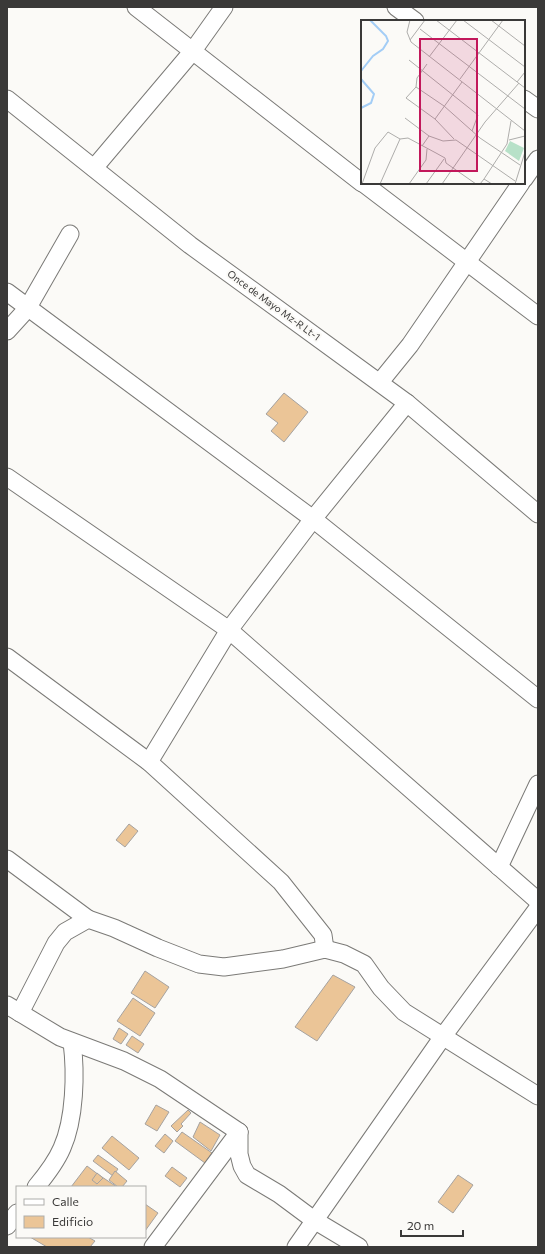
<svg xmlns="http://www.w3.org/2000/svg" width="545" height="1254" font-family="Commissioner,sans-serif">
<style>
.building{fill:#ebc597;stroke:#a5a2a0}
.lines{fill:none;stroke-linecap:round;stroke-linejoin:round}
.minor-casing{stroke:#7b7a77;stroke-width:19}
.minor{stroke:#fff;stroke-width:17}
.labels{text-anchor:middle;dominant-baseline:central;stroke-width:4;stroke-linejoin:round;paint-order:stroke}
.street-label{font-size:10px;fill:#3a3938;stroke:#fbfaf7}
.inset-river{fill:none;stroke:#a3cdf6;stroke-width:2}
.inset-road{fill:none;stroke:#aeadab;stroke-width:1}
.view{fill:#c2185b;fill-opacity:0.15;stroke:#c2185b;stroke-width:2}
.inset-edge{fill:none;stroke:#3a3938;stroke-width:2}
</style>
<rect width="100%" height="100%" fill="#fbfaf7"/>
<g class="building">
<polygon points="284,393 308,412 284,442 271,431 278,423 266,414"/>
<polygon points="129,824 138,831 125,847 116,840"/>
<polygon points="145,971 169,987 155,1008 131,993"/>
<polygon points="333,975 355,987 317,1041 295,1027"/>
<polygon points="133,998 155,1013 140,1036 117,1021"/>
<polygon points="119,1028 128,1034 121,1044 113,1039"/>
<polygon points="132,1036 144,1044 138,1053 126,1045"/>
<polygon points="156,1105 169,1112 157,1131 145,1124"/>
<polygon points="188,1110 191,1113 181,1124 183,1126 177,1132 171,1126"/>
<polygon points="200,1122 220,1135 211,1151 193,1137"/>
<polygon points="182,1132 212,1153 205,1163 175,1141"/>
<polygon points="165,1134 173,1141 164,1153 155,1146"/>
<polygon points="112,1136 139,1158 129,1170 102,1148"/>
<polygon points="98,1155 118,1169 113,1176 93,1161"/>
<polygon points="87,1166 99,1175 117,1187 71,1187"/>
<polygon points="172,1167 187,1178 180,1187 165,1176"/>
<polygon points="115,1171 127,1181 122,1187 118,1187 109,1180"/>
<polygon points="97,1173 103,1178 97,1184 92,1180"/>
<polygon points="458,1175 473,1185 453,1213 438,1202"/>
<polygon points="145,1204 158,1213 145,1231"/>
<polygon points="30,1237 88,1237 95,1241 90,1247 47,1247"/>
</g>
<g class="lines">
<g class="minor-casing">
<g id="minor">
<polyline points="136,7 362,183"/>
<polyline points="396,7 415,21"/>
<polyline points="7,99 190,245 407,403 538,514"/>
<polyline points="524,99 538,109"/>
<polyline points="94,168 192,52 224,7"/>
<polyline points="524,179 538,159"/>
<polyline points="363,183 538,316"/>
<polyline points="7,292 313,519 538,699"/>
<polyline points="7,331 27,309 70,234"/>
<polyline points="380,382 410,345 521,183"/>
<polyline points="7,477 229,630 538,901"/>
<polyline points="7,657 149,762 281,882 323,935 325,949"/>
<polyline points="149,762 229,630 313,519 407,403"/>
<polyline points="7,859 88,919"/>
<polyline points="499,867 538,784"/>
<polyline points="7,1005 60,1037 124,1061 160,1079 239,1132"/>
<polyline points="20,1013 56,943 65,932 88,919 114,928 158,948 199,964 224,967 283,959 325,949 344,954 364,964 381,988 404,1012 538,1096"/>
<polyline points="239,1132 239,1154 242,1166 247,1175 279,1194 314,1220 359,1247"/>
<path d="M36 1187C46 1175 56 1162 62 1148 75 1119 76 1073 72 1042"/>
<polyline points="7,1226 17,1213"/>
<polyline points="153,1247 239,1132"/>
<polyline points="296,1247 444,1035 538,908"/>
</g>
</g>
<use href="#minor" class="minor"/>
</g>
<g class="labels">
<g class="street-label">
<text transform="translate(274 305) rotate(36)">Once de Mayo Mz-R Lt-1</text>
</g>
</g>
<g transform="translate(361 20)">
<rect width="164" height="164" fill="#fbfaf7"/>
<path d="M149 121 163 128 158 141 144 131Z" fill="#b7e1c8"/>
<path class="inset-river" d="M0 51 12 36 22 29 27 21 25 16 9 0M0 59 13 74 10 83 0 88"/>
<path class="inset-road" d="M49 0 46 12 50 22 164 111M75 0 164 68M102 0 164 47M130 0 164 26M59 9 164 89M49 20 64 0M68 37 96 0M48 40 117 95 111 111M66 44 56 58 55 67 45 78 74 99 93 119M99 59 142 0M156 62 164 52M55 67 83 86 119 118 159 145M44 98 68 116M74 99 101 62M148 120 164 116M61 126 68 116 82 121 95 120 154 161M123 159 146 124 150 101M1 164 14 128 27 112 39 119 47 118 75 133 84 138 85 143 115 164M19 164 39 119M48 164 65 140 66 129M65 164 83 139M81 164 124 102 158 63M119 164 123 159 131 164M154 164 164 132"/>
<path class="view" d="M59 19H116V151H59Z"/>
<rect width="164" height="164" class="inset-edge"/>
</g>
<rect width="545" height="1254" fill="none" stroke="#3a3938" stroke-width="16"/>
<rect x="16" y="1186" width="130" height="52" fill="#fbfaf7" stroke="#aeadab"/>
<rect x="24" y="1199" width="20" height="6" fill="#ffffff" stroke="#aeadab"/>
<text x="52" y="1206" font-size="12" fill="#3a3938">Calle</text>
<rect x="24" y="1216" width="20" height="12" fill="#ebc597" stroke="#aeadab"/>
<text x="52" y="1226" font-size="12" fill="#3a3938">Edificio</text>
<path d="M401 1230v6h62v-6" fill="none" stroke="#3a3938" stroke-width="2"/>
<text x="407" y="1230" font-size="12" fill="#3a3938" stroke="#fbfaf7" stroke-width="3" paint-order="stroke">20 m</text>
</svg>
